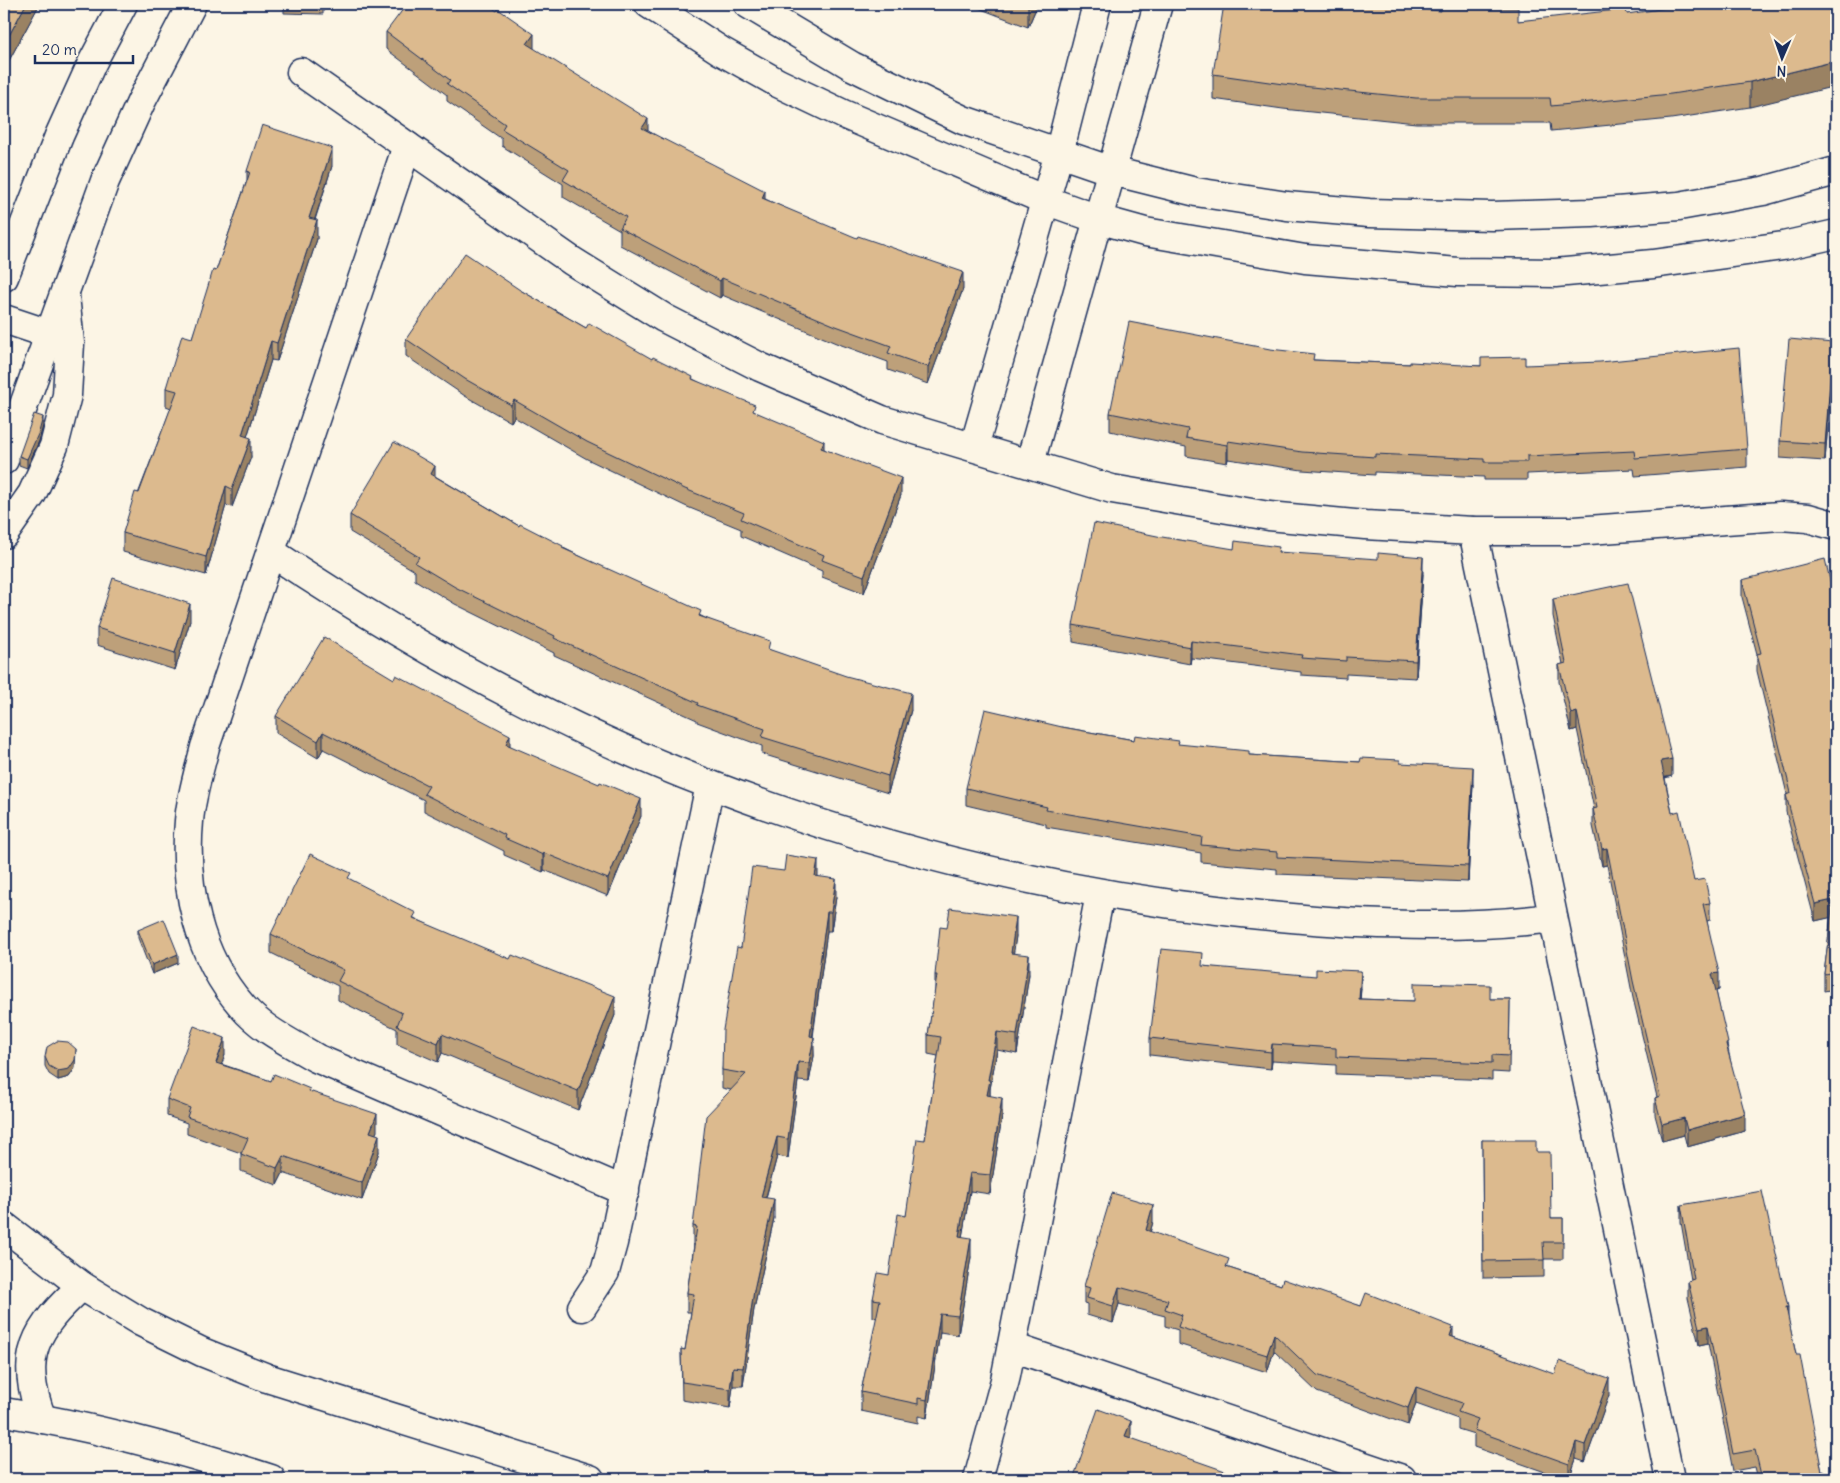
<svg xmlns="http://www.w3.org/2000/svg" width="1840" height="1483" font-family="Delius,sans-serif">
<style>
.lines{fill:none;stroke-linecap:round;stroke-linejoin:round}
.street-casing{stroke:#1b2f5e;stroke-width:31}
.secondary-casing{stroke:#1b2f5e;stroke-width:31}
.street{stroke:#fcf5e5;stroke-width:28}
.secondary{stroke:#fcf5e5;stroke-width:28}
.wall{fill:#bda07a;stroke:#1b2f5e}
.shaded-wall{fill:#9a8263;stroke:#1b2f5e}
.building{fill:#dcba8e;stroke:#1b2f5e}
</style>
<rect width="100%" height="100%" fill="#fcf5e5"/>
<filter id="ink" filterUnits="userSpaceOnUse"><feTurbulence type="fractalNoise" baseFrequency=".02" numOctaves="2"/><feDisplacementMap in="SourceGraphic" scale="10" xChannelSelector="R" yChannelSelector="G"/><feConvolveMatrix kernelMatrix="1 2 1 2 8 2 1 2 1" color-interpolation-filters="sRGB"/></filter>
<g filter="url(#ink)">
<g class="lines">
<g class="street-casing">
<g id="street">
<polyline points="301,72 572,261 664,318 760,367 882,420 1112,489 1269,516 1365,525 1473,531 1575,531 1780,516 1808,518 1836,526"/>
<path d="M407 146 205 747C199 771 191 796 189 821 183 886 198 956 242 1006 261 1029 291 1043 316 1058L625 1191"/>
<polyline points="974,447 1059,153 1097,4"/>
<polyline points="1030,463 1158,4"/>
<polyline points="1473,531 1670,1479"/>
<path d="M271 552C408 643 556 726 711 785 878 849 1055 892 1233 912 1339 924 1448 931 1553 918"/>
<polyline points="582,1307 605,1272 613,1243 710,785"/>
<polyline points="1012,1347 1402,1479"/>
<polyline points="978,1479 1005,1380 1100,894"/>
</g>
</g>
<g class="secondary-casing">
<g id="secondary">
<polyline points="649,4 721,51 778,83 843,114 1045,200 1098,219 1145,232 1305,259 1458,272 1555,273 1653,264 1783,246 1836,234"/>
<polyline points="748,4 852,66 963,120 1112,171 1196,192 1287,206 1369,213 1492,216 1592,213 1679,206 1763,191 1836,171"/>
<polyline points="4,277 59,136 92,63 123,4"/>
<polyline points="4,319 49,334"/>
<polyline points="4,460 105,181 141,102 192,4"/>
<polyline points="4,534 32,494 54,446 67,395 70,343 65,296"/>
<polyline points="4,1226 82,1286 141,1322 202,1352 267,1378 590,1479"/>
<path d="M4 1412C95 1427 183 1450 271 1479"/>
<path d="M42 1419C18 1355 35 1329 82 1286"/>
</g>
</g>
<use href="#street" class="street"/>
<use href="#secondary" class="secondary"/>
</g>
<g class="wall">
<polygon points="4,4 38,4 38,7 6,66 4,65"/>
<polygon points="284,4 323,4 323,14 284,13"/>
<polygon points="968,4 1043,4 1042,8 1037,6 1028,27"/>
<polygon points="1836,4 1750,107 1671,119 1551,131 1550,123 1416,123 1283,109 1213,99 1213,74 1518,21 1627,14 1741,5"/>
<polygon points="497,11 534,49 648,131 765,199 963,289 928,384 888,370 888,362 836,343 722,295 720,298 620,245 620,230 563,197 563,184 502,146 502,139 447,101 447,95 386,49 386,32"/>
<polygon points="332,166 315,220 317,239 277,361 271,360 247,437 251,457 232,507 226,505 206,575 123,552 123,533 171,408 166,406 166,388 192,338 216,271 247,180 247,171"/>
<polygon points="520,290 586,328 693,379 755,412 824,449 901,495 864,593 822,577 822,571 741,536 741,529 685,506 587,459 514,417 511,422 465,396 406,356 406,339"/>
<polygon points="1314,360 1410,364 1481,366 1525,365 1747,449 1747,467 1635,476 1634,469 1527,474 1527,480 1484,480 1484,477 1375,472 1375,475 1302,470 1228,459 1227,463 1186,456 1186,447 1110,431 1110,413"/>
<polygon points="1833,360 1825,461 1780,458 1780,441"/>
<polygon points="43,426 39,441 27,468 19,465 19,456"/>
<polygon points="435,476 519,526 701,616 770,650 911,710 888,793 762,754 762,746 697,722 697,720 554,655 554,653 455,604 415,580 415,571 350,532 350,515"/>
<polygon points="1234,549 1279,552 1423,574 1416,678 1346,674 1346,678 1301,675 1301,672 1191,658 1190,664 1073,642 1073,625"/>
<polygon points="1742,580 1836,606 1836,997 1835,989 1824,991 1824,974 1831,917 1815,921 1786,812 1786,795 1787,794 1757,671 1757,654 1742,597"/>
<polygon points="1553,599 1672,776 1665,778 1672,813 1694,881 1710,903 1710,920 1707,921 1719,990 1716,991 1745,1131 1687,1147 1684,1135 1662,1141 1655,1115 1655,1098 1657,1097 1633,998 1607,865 1602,866 1593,826 1593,809 1594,809 1577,729 1571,731 1559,682 1559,665 1563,664 1553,616"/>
<polygon points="190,621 175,670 97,645 97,628"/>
<polygon points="394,679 510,746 641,816 608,896 544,870 543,872 504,855 504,851 424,811 424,800 323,749 318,758 276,733 276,716"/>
<polygon points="1062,727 1134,740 1179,745 1249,755 1360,762 1400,763 1473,784 1468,882 1277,874 1277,869 1201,862 1201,853 1046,827 1046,824 966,805 966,788"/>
<polygon points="818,876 836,897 831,931 827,931 813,1037 814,1056 809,1082 798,1081 788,1158 777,1156 766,1198 774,1218 754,1309 743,1386 733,1386 730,1408 682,1400 681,1349 685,1350 691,1312 687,1312 687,1293 694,1245 693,1245 693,1226 731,1090 722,1088 722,1070 741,948"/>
<polygon points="351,880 416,919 615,1015 578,1110 442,1053 438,1062 397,1044 397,1029 338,1000 338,986 271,953 271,934"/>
<polygon points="138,930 178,963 152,974 138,938"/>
<polygon points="1016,936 1013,953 1029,974 1017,1054 997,1050 990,1089 990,1096 1002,1116 990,1194 970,1191 962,1237 971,1257 958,1335 940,1332 927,1418 918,1416 918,1423 861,1411 861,1392 877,1318 873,1317 873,1299 889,1275 906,1216 925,1140 938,1056 928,1054 928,1035 935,993 935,975"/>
<polygon points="1203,966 1361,988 1360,999 1414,1001 1490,999 1510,999 1509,1073 1492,1072 1492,1080 1336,1074 1336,1065 1272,1061 1271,1069 1150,1055 1150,1038"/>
<polygon points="225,1055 221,1064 271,1081 310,1091 377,1131 375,1134 379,1152 362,1200 283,1173 277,1185 241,1171 241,1153 187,1134 187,1123 167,1116 167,1099"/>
<polygon points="45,1057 75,1068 69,1077 58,1080 49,1074 45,1066"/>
<polygon points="1482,1140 1536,1152 1551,1218 1563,1218 1563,1259 1544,1259 1544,1277 1483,1278"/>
<polygon points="1681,1205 1788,1318 1822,1472 1826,1479 1758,1479 1755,1467 1733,1471 1708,1343 1699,1345 1688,1298 1688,1281 1691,1280 1681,1222"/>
<polygon points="1153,1222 1150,1232 1229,1268 1281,1285 1361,1306 1453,1337 1609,1395 1585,1462 1576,1459 1569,1479 1565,1479 1474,1447 1474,1434 1458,1429 1458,1419 1416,1404 1408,1425 1317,1392 1274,1351 1267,1372 1178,1344 1178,1330 1165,1326 1165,1316 1119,1304 1113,1323 1087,1315 1087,1304 1084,1303 1084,1286"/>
</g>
<g class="shaded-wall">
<polygon points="26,4 38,4 38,7 6,66 6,41"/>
<polygon points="1028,4 1037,4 1037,6 1028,27"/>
<polygon points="534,34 534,51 527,44"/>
<polygon points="1836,61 1836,86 1750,107 1750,82"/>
<polygon points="648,119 648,136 642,128"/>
<polygon points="332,148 332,166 309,237 309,218"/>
<polygon points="765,191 765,208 762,198"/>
<polygon points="317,220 317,239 277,361 277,343"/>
<polygon points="963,272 963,289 928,384 928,367"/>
<polygon points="722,278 722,295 720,298 720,281"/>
<polygon points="271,341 271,360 242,453 242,435"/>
<polygon points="1833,343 1833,360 1825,461 1825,444"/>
<polygon points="514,400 514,417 511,422 511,405"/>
<polygon points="43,417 43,426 39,441 27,468 27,459"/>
<polygon points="251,438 251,457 232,507 232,489"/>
<polygon points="824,441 824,458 821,448"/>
<polygon points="1228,441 1228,459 1227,463 1227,445"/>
<polygon points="435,466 435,483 431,474"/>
<polygon points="901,478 901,495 864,593 864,576"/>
<polygon points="226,486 226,505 206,575 206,557"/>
<polygon points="1423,557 1423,574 1416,678 1416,661"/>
<polygon points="190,604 190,621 175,670 175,653"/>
<polygon points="1191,641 1191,658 1190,664 1190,647"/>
<polygon points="911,693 911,710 888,793 888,776"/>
<polygon points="1577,712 1577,729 1571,731 1571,714"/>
<polygon points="323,732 323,749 318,758 318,741"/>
<polygon points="510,735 510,752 506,744"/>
<polygon points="1672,759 1672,776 1661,778 1661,761"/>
<polygon points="1473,767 1473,784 1468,882 1468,866"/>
<polygon points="641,799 641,816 608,896 608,879"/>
<polygon points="1607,848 1607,865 1602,866 1602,849"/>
<polygon points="544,853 544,870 543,872 543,855"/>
<polygon points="818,860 818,878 815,876"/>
<polygon points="836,879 836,897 831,931 831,912"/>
<polygon points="1833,900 1833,917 1815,921 1815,904"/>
<polygon points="827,912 827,931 810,1055 810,1036"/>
<polygon points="1016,917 1016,936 1011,972 1011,953"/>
<polygon points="178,954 178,963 152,974 152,965"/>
<polygon points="1029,955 1029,974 1017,1054 1017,1035"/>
<polygon points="1361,971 1361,988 1359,1016 1359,999"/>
<polygon points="1719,973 1719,990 1712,991 1712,974"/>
<polygon points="615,996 615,1015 578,1110 578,1091"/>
<polygon points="997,1032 997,1050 990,1089 990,1099 987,1114 988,1080"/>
<polygon points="442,1034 442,1053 438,1062 438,1043"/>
<polygon points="814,1037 814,1056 809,1082 809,1063"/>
<polygon points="225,1038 225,1055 216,1080 216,1063"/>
<polygon points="1272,1044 1272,1061 1271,1069 1271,1052"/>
<polygon points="76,1049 75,1068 69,1077 58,1080 58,1071"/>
<polygon points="798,1062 798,1081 788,1158 788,1139"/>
<polygon points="1002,1098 1002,1116 990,1194 990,1175"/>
<polygon points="377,1114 377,1131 370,1149 370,1132"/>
<polygon points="1745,1114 1745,1131 1687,1147 1687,1130"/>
<polygon points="1684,1118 1684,1135 1662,1141 1662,1124"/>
<polygon points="379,1135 379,1152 362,1200 362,1183"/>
<polygon points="777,1137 777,1156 761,1215 761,1197"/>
<polygon points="283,1156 283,1173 277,1185 277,1168"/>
<polygon points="970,1173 970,1191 959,1255 959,1236"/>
<polygon points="774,1199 774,1218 754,1309 743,1386 743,1368 754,1290"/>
<polygon points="1153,1205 1153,1222 1146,1247 1146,1230"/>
<polygon points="971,1238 971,1257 958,1335 958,1316"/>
<polygon points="1119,1287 1119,1304 1113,1323 1113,1306"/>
<polygon points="1786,1307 1788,1307 1788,1324"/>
<polygon points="940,1314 940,1332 927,1418 927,1400"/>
<polygon points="1708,1326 1708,1343 1699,1345 1699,1328"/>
<polygon points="1453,1327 1453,1344 1450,1336"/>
<polygon points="1274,1334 1274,1351 1267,1372 1267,1355"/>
<polygon points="733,1367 733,1386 730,1408 730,1389"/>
<polygon points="1609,1378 1609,1395 1585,1462 1585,1445"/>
<polygon points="1416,1387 1416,1404 1408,1425 1408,1408"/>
<polygon points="1131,1421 1131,1438 1125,1436"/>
<polygon points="1576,1442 1576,1459 1569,1479 1569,1464"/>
</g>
<g class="building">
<polygon points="4,4 26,4 6,41 4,40"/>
<polygon points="284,4 323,4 323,5"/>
<polygon points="407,4 487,4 497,11 498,9 534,34 527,44 648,119 642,128 765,191 762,198 857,238 858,236 963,272 928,367 888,353 891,346 836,326 722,278 720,281 620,228 626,217 563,180 569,170 502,129 505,124 447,84 450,80 386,32"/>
<polygon points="1224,4 1371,4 1441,11 1441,7 1518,8 1518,21 1626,9 1627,14 1693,4 1741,4 1741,5 1746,4 1836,4 1836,61 1750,82 1671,94 1551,106 1550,98 1416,98 1283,84 1213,74"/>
<polygon points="262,125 332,148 309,218 317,220 277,343 271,341 242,435 251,438 232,489 226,486 206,557 123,533 135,492 139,493 177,391 166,388 182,335 192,338 213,270 216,271 250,172 247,171"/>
<polygon points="465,253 520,290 586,328 589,323 652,359 653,357 693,377 692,379 755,405 753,411 824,441 821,448 901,478 864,576 822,560 824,555 741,519 744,513 685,489 587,442 514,400 511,405 465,379 406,339"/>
<polygon points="1129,322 1270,349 1314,354 1313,360 1410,364 1410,362 1481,366 1481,358 1525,357 1525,365 1600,362 1739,348 1747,449 1635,458 1634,451 1527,456 1527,462 1484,462 1484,459 1375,454 1375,457 1302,452 1228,441 1227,445 1186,438 1188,429 1110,413"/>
<polygon points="1789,339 1833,343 1825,444 1780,441"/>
<polygon points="34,414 43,417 39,432 27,459 19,456"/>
<polygon points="394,442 435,466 431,474 519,526 520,524 563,546 562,548 701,611 699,616 770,641 768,649 846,676 911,693 888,776 762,737 765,729 697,705 698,703 554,638 555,636 455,587 415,563 419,557 350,515"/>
<polygon points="1094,523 1162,537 1234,549 1235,541 1279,547 1278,552 1378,559 1378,553 1423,557 1416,661 1346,657 1346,661 1301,658 1302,655 1191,641 1190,647 1073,625"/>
<polygon points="1825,559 1836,606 1836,980 1835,972 1824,974 1833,900 1815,904 1786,795 1791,793 1757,654 1761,653 1742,580"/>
<polygon points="113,578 190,604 175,653 97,628"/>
<polygon points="1628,583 1672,759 1661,761 1672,813 1679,811 1694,881 1705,879 1710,903 1703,904 1719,973 1712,974 1728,1043 1726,1044 1745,1114 1687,1130 1684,1118 1662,1124 1655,1098 1660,1096 1633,981 1607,848 1602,849 1593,809 1597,808 1577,712 1571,714 1559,665 1566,663 1553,599"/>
<polygon points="324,637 394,679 396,675 510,735 506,744 599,784 600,782 641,799 608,879 544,853 543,855 504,838 505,835 424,794 429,786 323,732 318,741 276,716"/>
<polygon points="985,709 1062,727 1134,740 1135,735 1179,741 1178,744 1249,751 1249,755 1360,762 1361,758 1400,760 1400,763 1473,767 1468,866 1277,857 1277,852 1201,845 1202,837 1046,810 1047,807 966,788"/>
<polygon points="310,854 351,873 348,878 416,913 413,918 510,959 512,955 615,996 578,1091 442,1034 438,1043 397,1026 402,1013 338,981 344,970 271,934"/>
<polygon points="786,855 818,860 815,876 836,879 831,912 827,912 810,1036 814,1037 809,1063 798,1062 788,1139 777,1137 761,1197 774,1199 754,1290 743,1368 733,1367 730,1389 682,1382 681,1349 685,1350 694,1294 687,1293 697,1227 693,1226 706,1116 746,1074 722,1070 723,1030 737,947 741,948 752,867 784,871"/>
<polygon points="950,908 1016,917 1011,953 1029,955 1017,1035 997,1032 988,1080 990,1080 987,1095 1002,1098 990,1175 970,1173 959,1236 971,1238 958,1316 940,1314 927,1400 918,1398 918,1404 861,1392 880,1300 873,1299 878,1273 889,1275 898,1214 906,1216 917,1139 925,1140 941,1037 928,1035 937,975 935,975 940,927 947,928"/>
<polygon points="164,919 178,954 152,965 138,930"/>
<polygon points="1161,949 1203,953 1202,966 1316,976 1316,969 1361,971 1359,999 1414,1001 1414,983 1490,985 1490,999 1510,999 1509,1056 1492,1055 1492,1063 1336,1057 1336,1048 1272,1044 1271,1052 1150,1038"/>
<polygon points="194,1026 225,1038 216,1063 271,1081 274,1074 310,1089 309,1091 377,1114 370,1132 379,1135 362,1183 283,1156 277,1168 241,1154 248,1138 187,1117 190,1108 167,1099"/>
<polygon points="57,1041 68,1042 76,1049 75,1060 69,1069 58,1071 49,1066 45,1057 47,1047"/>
<polygon points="1482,1140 1536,1140 1536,1152 1550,1152 1551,1218 1563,1218 1563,1242 1543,1242 1544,1260 1483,1261"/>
<polygon points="1762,1191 1788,1307 1786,1307 1796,1355 1800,1355 1822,1472 1824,1471 1826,1479 1762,1479 1755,1450 1733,1454 1708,1326 1699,1328 1688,1281 1694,1279 1681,1205"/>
<polygon points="1112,1193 1153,1205 1146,1230 1229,1259 1226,1267 1281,1285 1283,1279 1361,1306 1366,1293 1453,1327 1450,1336 1555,1374 1559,1361 1609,1378 1585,1445 1576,1442 1569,1464 1474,1430 1478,1419 1458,1412 1462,1403 1416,1387 1408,1408 1317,1375 1274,1334 1267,1355 1178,1327 1182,1315 1165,1309 1168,1300 1119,1287 1113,1306 1087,1298 1090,1288 1084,1286"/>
<polygon points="1098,1409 1131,1421 1125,1436 1248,1479 1073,1479"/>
</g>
</g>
<rect width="1840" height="1483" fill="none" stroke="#fcf5e5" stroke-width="20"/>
<rect x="10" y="10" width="1820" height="1463" fill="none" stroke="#1b2f5e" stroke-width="2" filter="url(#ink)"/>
<g transform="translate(1782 58) rotate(182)" stroke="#fcf5e5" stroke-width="4" paint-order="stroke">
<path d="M0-4L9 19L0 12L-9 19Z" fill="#1b2f5e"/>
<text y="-8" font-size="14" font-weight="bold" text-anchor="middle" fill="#1b2f5e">N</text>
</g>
<path d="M35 55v8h98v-8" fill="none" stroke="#1b2f5e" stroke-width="2.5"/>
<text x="42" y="55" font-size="15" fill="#1b2f5e" stroke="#fcf5e5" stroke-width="4" paint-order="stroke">20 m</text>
</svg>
